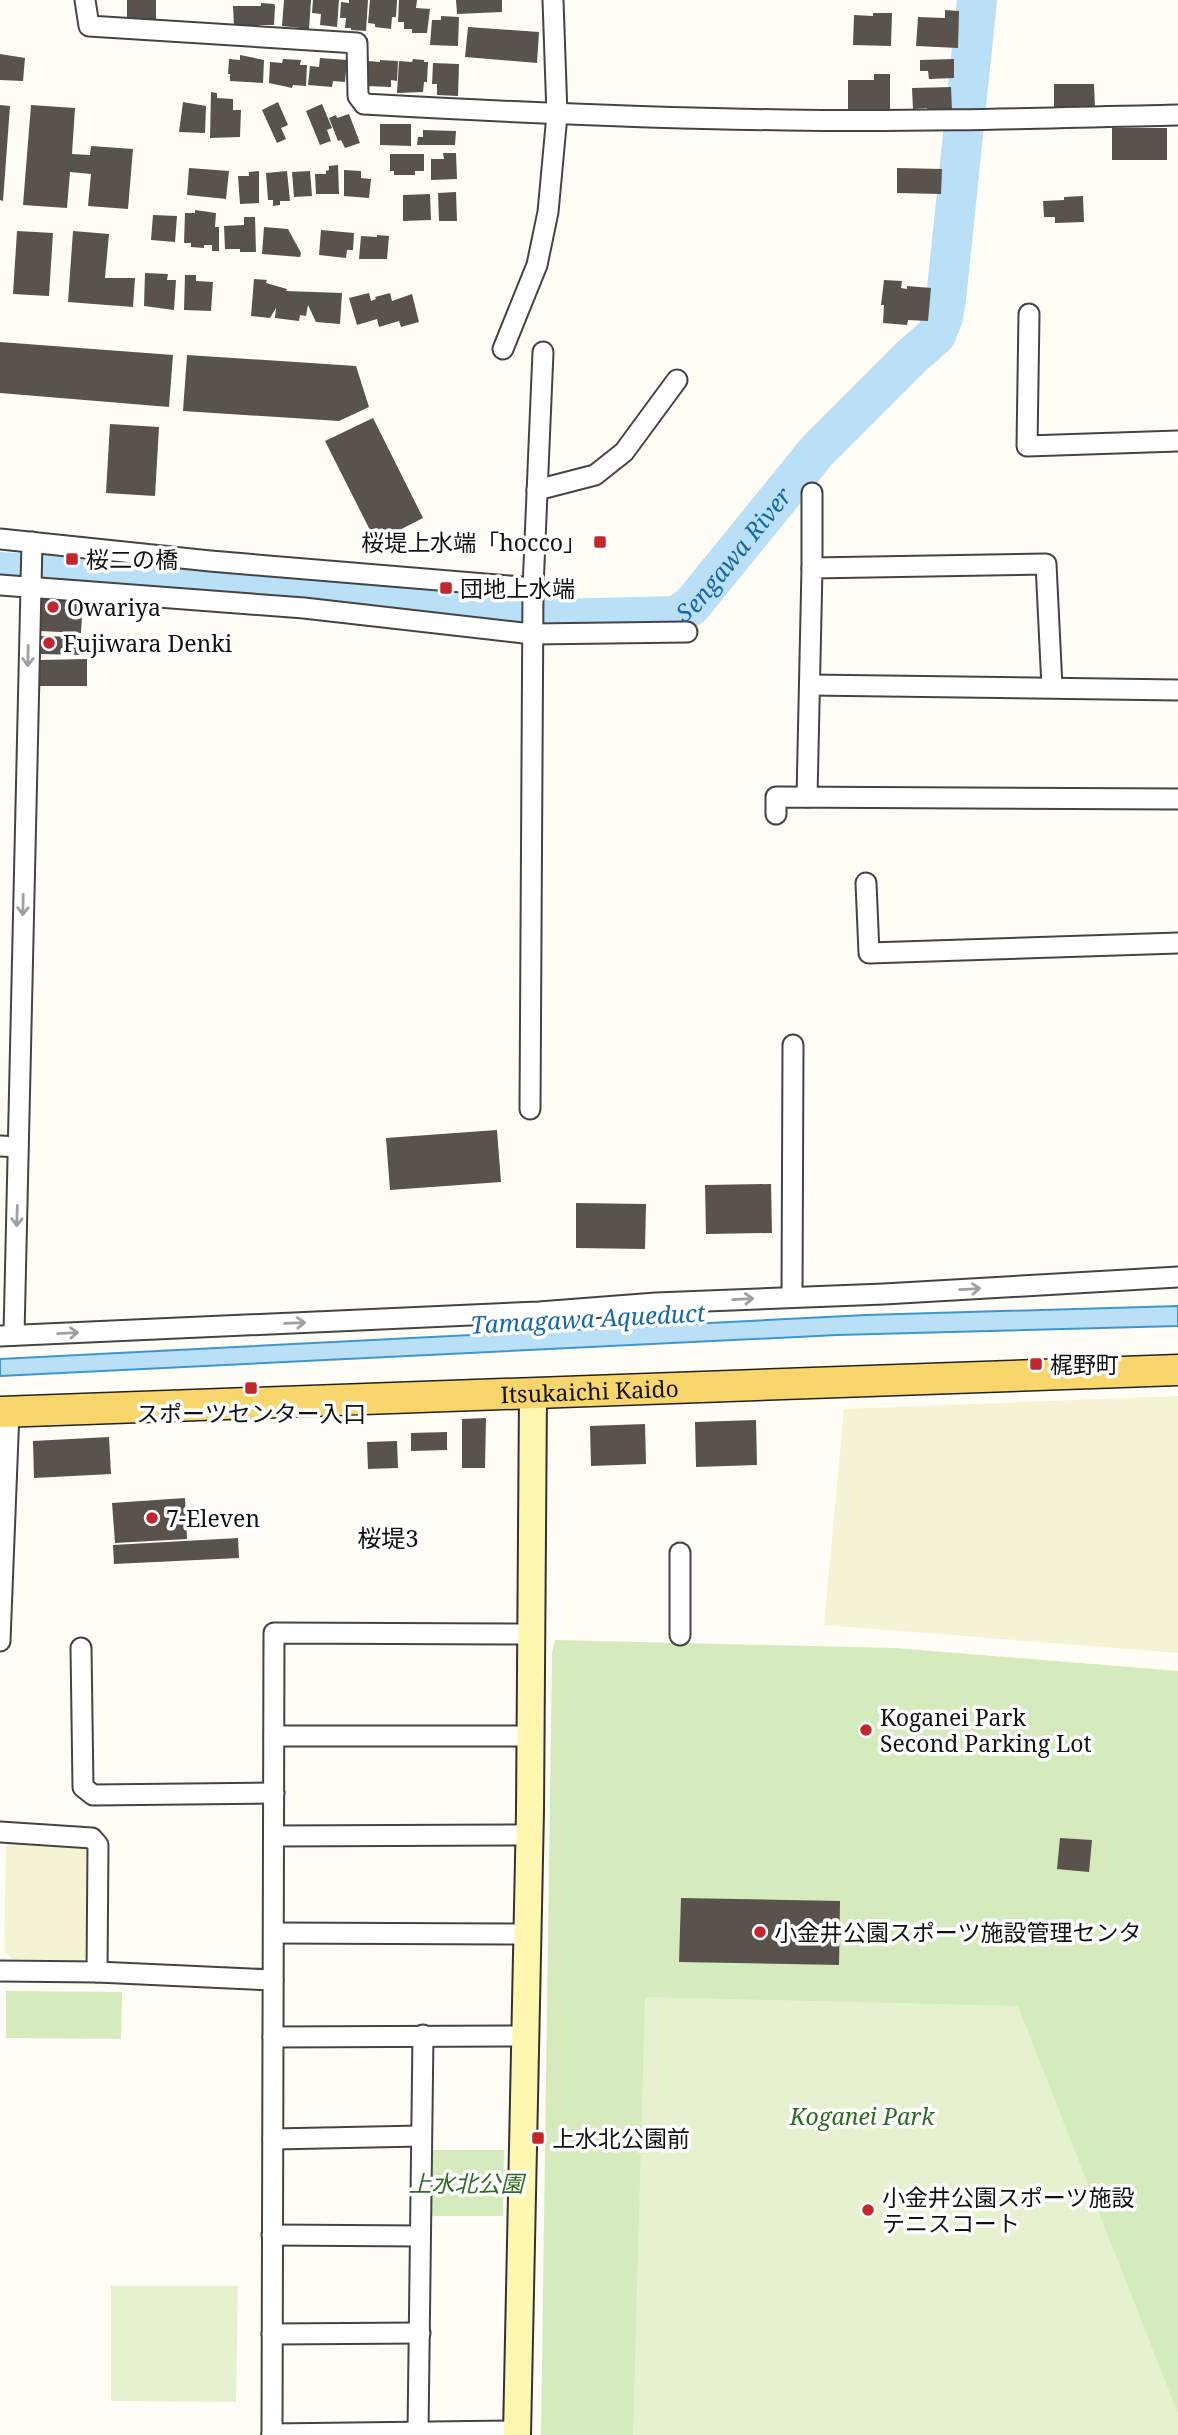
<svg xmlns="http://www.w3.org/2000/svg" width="1178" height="2435" font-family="'Noto Serif','Noto Sans JP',serif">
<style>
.farmland{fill:#f6f3d4}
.green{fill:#d5ebbd}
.pitch{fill:#e6f2cf}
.water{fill:#b9e0f7;stroke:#3f96cf;stroke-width:2}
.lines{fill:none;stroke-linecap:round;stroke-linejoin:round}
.river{stroke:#b9e0f7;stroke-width:40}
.building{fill:#5a524d}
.street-casing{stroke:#444;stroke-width:23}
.secondary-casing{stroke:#333;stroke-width:30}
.primary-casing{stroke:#222;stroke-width:33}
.street{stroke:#fff;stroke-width:19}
.secondary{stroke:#fff6b0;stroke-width:26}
.primary{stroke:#f9d66b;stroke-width:30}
.oneway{stroke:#a0a0a0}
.poi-dot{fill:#c4262e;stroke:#fff;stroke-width:2.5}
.labels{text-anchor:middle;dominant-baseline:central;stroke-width:7;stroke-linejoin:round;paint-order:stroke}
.poi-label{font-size:23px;fill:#111;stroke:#fff;text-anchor:start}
.street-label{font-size:23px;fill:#111;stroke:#fff}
.park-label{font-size:23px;font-style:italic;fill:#2f6b1f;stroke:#fff}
.water-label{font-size:24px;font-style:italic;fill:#1768a6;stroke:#fff}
.neighbourhood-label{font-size:24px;fill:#111;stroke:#fff}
</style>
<rect width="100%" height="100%" fill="#fffdf5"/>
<g class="farmland">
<polygon points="1178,1396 1178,1653 824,1625 844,1409"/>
<polygon points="10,1843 83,1846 89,1853 85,1957 79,1962 12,1959 4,1950 6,1846"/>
</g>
<g class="green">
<polygon points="555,1640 895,1648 1178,1671 1178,2435 541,2435 552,1653"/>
<polygon points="6,1991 122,1992 121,2039 6,2038"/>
<polygon points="430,2150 504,2150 503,2216 429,2216"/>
</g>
<g class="pitch">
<polygon points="645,1997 1018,2006 1178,2414 1178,2435 633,2435"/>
<polygon points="111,2286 238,2286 236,2402 111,2401"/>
</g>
<polygon class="water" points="1178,1306 1178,1326 837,1335 0,1376 0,1359 866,1315"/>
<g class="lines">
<path class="river" id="s1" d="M0 572 207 585 556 619 677 616 692 605 817 451 911 357 936 335 943 317 946 299 977 0"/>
</g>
<g class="building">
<polygon points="127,0 156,0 156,20 127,19"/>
<polygon points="284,0 311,0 309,29 282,26"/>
<polygon points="313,0 339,0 337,27 320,25 321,14 312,13"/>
<polygon points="349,0 368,0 366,31 351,30 351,28 345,28 346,18 340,18 341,2 349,3"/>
<polygon points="370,0 397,0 396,17 392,17 391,29 375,27 375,24 368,23"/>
<polygon points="399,0 417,0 416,8 430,9 427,33 412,33 412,29 404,29 404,22 398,22"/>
<polygon points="456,0 502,0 502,12 457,14"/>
<polygon points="261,3 274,4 275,6 274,25 259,25 259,29 234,27 233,6 261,6"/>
<polygon points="945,10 959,11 958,48 916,46 918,17 945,18"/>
<polygon points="873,13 892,13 891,46 853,45 854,15 873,16"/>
<polygon points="441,16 459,17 458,46 430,45 432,20 441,20"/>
<polygon points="468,27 539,32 537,63 465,57"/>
<polygon points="0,54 25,58 23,81 0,80"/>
<polygon points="240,55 264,60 263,83 230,81 230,74 228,74 229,59 240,60"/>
<polygon points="320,58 347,60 345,82 333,81 332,87 308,85 310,66 319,67"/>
<polygon points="283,59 301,60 300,65 307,65 306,86 293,85 292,88 269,83 270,62 282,63"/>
<polygon points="413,59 424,60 424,62 428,62 427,82 424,82 423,92 397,93 399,61 412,62"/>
<polygon points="954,59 954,78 929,79 928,71 920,71 920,60"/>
<polygon points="380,60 398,61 397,81 391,80 391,87 366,86 368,61 380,62"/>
<polygon points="433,63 459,64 458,96 437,95 437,84 432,84"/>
<polygon points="874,74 890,74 890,109 848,109 848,80 874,80"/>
<polygon points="1054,84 1094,84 1095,108 1054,108"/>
<polygon points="951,87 952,110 928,111 927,108 913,109 912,88"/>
<polygon points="211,92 217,93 217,98 233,99 233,110 241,110 240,137 210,138"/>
<polygon points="183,102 206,106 205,133 179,132"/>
<polygon points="278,102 288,125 281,128 286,139 277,143 262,110"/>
<polygon points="322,104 332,128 327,130 331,141 320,145 306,111"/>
<polygon points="0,105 10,106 3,201 0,200"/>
<polygon points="31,105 75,108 72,154 90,155 91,146 133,149 128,209 88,206 91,174 70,172 67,208 23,205"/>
<polygon points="349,114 360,143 345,148 341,140 338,141 329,118 336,115 337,118"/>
<polygon points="380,124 411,124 411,146 380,145"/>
<rect x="1112" y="128" width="55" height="32"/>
<polygon points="423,130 456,131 455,145 417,145 418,137 423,137"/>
<polygon points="443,153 456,153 457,179 431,180 431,159 444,159"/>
<polygon points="390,154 424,154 424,171 415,171 415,175 394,175 394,171 390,171"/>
<polygon points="338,165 339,194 316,194 315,174 326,174 326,171 329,170 329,166"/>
<polygon points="189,168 229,171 226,199 187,195"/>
<polygon points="897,168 942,169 941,194 897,193"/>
<polygon points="344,170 361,171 361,178 371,179 369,198 344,196"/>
<polygon points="259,171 259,203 240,204 238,176 249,176 249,172"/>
<polygon points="287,171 290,201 280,201 280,205 273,206 273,200 268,200 266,173"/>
<polygon points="310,171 312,196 294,197 292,172"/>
<polygon points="456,192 457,221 439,221 438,193"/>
<polygon points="430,194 431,220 403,221 403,195"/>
<polygon points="1083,196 1084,222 1055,223 1055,217 1044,217 1043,201 1064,200 1064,197"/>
<polygon points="195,210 216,213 215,227 219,227 219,251 212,251 212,245 204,245 204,248 191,247 191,243 184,243 185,213 195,213"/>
<polygon points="153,215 177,216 175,242 151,240"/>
<polygon points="244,217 255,217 256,252 240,252 240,249 225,249 224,226 244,225"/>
<polygon points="264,227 288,229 301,253 300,257 262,254"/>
<polygon points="321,230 354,233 353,250 347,250 346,258 319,255"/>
<polygon points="17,231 53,233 49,296 13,294"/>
<polygon points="73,231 109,234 105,278 135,278 133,307 68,302"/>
<polygon points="377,235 389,236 387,259 359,259 361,236 377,237"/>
<polygon points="145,273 168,274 167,280 176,280 174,310 144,306"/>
<polygon points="185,275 196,275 196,281 213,282 211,311 184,310"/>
<polygon points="254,279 267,280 266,283 287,289 286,291 342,293 340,324 316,322 308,305 306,316 300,315 299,321 275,318 276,308 270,318 251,316"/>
<polygon points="884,280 902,281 901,288 907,289 907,286 931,288 928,321 908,320 907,325 883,323 884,305 881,305"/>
<polygon points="369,293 371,301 376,299 375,297 390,293 392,301 412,294 419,322 401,327 399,321 379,327 377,319 357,325 349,298"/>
<polygon points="0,342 173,355 169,407 0,393"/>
<polygon points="187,355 356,366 369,407 339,421 183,411"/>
<polygon points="373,418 423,518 376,542 325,441"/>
<polygon points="110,424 159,427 155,496 106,493"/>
<polygon points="42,594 83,596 81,633 40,631"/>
<polygon points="40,636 82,637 82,655 40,654"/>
<polygon points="87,659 87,686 40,686 40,660"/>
<polygon points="497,1130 501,1182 390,1190 386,1138"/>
<polygon points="771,1184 772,1233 706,1234 705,1185"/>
<polygon points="576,1203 646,1204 645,1249 576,1248"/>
<polygon points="486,1418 485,1468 462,1468 462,1419"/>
<polygon points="756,1420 757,1465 696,1467 695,1422"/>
<polygon points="645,1424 646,1464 591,1466 590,1426"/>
<polygon points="447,1432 447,1450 411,1451 411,1433"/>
<polygon points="109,1437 111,1474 34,1478 33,1441"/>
<polygon points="397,1441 398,1468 368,1469 367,1442"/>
<polygon points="185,1498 187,1539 115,1543 112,1503"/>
<polygon points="238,1538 239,1558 114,1564 113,1545"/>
<polygon points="1060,1838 1092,1840 1089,1872 1057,1869"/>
<polygon points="681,1898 840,1901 839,1965 679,1962"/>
</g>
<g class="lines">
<g class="street-casing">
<g id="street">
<path d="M85 0 89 26 357 43 358 96 364 104C505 112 646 118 787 120 917 122 1048 118 1178 115"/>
<polyline points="1029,314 1027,446 1178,441"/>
<polyline points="503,349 537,265 548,212 557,115 553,0"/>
<polyline points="537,490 595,475 624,452 677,380"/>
<polyline points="812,493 812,568"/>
<polyline points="0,539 210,561 533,588"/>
<polyline points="0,585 304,608 532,634 687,632"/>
<polyline points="810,685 1178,690"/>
<polyline points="807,797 812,568 1046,564 1052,687"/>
<polyline points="776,814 776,797 1178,799"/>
<polyline points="866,883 869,953 1178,943"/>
<polyline points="530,1109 533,588 543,352"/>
<polyline points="0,1146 18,1147"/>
<polyline points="792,1296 793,1045"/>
<polyline points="14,1335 32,542"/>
<polyline points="0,1336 539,1312 656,1303 884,1294 1178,1277"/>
<polyline points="680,1553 680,1635"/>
<polyline points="0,1641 9,1411"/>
<polyline points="81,1648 83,1787 93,1795 274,1793"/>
<polyline points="274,1736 530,1736"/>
<polyline points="0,1832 92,1838 98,1845 97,1972"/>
<polyline points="274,1836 529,1835"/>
<polyline points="274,1933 527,1934"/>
<polyline points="0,1971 97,1972 273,1980"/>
<polyline points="273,2037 525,2036"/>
<polyline points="273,2139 421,2136"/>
<polyline points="272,2235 420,2236"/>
<polyline points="272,2334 420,2333"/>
<polyline points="418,2433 423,2035"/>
<polyline points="272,2434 517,2431"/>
<polyline points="272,2435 274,1633 531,1634"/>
</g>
</g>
<g class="secondary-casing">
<polyline id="secondary" points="517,2435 530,1811 533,1393"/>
</g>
<g class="primary-casing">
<g id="primary">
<path id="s2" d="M0 1412 1178 1370"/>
</g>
</g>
<use href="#street" class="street"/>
<use href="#secondary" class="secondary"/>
<use href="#primary" class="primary"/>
</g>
<defs><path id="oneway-shaft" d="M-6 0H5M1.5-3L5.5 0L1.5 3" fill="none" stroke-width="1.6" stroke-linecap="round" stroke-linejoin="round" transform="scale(1.75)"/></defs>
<g class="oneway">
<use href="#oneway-shaft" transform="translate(28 656) rotate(91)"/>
<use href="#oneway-shaft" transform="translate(23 905) rotate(91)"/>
<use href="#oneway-shaft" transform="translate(17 1216) rotate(92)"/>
<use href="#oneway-shaft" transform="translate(970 1289) rotate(-3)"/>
<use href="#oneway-shaft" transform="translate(743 1299) rotate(-3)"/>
<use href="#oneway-shaft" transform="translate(295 1323) rotate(-2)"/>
<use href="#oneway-shaft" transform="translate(68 1333) rotate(-3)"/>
</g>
<g class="poi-dot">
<rect x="593" y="535" width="14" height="14" rx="3.5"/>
<rect x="65" y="552" width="14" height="14" rx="3.5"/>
<rect x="439" y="581" width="14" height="14" rx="3.5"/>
<circle cx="53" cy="607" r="7"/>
<circle cx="49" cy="643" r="7"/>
<rect x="1029" y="1357" width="14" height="14" rx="3.5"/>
<rect x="244" y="1381" width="14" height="14" rx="3.5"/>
<circle cx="152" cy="1518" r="7"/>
<circle cx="866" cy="1730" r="7"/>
<circle cx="760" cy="1932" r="7"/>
<rect x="531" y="2131" width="14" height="14" rx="3.5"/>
<circle cx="868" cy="2210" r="7"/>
</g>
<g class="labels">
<g class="poi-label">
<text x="586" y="542" text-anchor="end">桜堤上水端「hocco」</text>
<text x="86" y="559">桜二の橋</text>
<text x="460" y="588">団地上水端</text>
<text x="67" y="607">Owariya</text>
<text x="63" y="643">Fujiwara Denki</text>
<text x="1050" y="1364">梶野町</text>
<text x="251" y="1413" text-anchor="middle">スポーツセンター入口</text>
<text x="166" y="1518">7-Eleven</text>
<text x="880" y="1717">Koganei Park<tspan x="880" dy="26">Second Parking Lot</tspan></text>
<text x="774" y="1932">小金井公園スポーツ施設管理センタ</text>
<text x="552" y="2138">上水北公園前</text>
<text x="882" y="2197">小金井公園スポーツ施設<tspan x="882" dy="26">テニスコート</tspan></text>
</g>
<g class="street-label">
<text stroke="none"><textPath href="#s2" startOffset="590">Itsukaichi Kaido</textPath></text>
</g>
<g class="park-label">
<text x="862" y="2116">Koganei Park</text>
<text x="466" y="2183">上水北公園</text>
</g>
<g class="water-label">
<text stroke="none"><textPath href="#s1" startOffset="763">Sengawa River</textPath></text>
<text transform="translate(588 1318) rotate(-3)">Tamagawa Aqueduct</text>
</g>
<g class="neighbourhood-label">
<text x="388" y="1537">桜堤3</text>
</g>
</g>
</svg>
